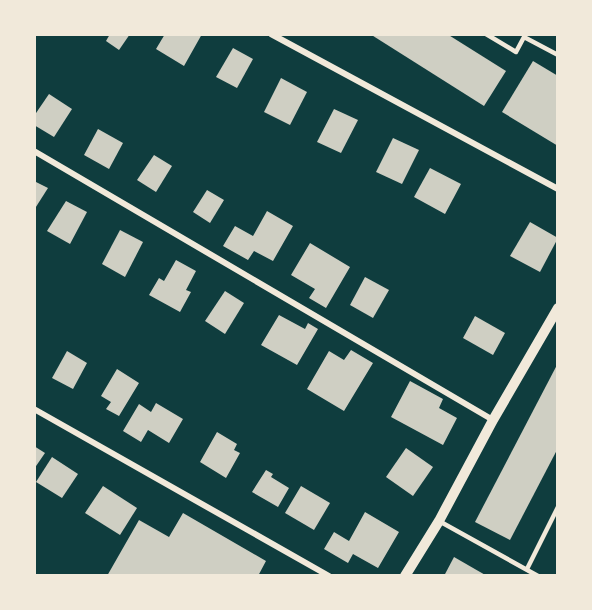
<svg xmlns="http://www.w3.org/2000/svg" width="592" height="610" font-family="Overpass,sans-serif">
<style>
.building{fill:#cfcfc3}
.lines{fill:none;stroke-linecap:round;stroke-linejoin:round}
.service{stroke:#f1e9da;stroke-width:4.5}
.minor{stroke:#f1e9da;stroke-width:6}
.tertiary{stroke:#f1e9da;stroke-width:10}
</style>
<rect width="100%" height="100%" fill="#0f3d3e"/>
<g class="building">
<polygon points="110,34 130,34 119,50 106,41"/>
<polygon points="165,34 202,34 184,66 156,49"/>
<polygon points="370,34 447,34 506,71 484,106"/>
<polygon points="233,48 253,59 237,88 216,77"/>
<polygon points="533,61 558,76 558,146 502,112"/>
<polygon points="281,78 307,92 290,125 264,112"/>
<polygon points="49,94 72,109 54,137 34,125 34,116"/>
<polygon points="334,109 358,120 341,153 317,142"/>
<polygon points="98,129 123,143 109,169 84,155"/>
<polygon points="393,138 419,150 402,184 376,172"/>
<polygon points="154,155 172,166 156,192 137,180"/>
<polygon points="430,168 461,184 445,214 414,197"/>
<polygon points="34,181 48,188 34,210"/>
<polygon points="207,190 224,200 210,223 193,212"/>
<polygon points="66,201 87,212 70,244 47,231"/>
<polygon points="267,211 293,226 273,261 254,251 248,260 223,246 235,226 253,236"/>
<polygon points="530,222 558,238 540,272 510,256"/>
<polygon points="120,230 143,242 125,277 102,264"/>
<polygon points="310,243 350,267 326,308 309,298 315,289 291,275"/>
<polygon points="176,260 196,271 186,290 191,292 180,312 149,295 159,278 164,281"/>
<polygon points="365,277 389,290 373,318 350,305"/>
<polygon points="225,291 244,303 225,334 205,321"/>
<polygon points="279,315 305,329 308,323 318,329 297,365 261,345"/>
<polygon points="475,316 505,333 493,355 463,338"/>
<polygon points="351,350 373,363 344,411 307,389 329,351 344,360"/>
<polygon points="67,351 87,363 73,389 52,378"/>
<polygon points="558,363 558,448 510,540 475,522"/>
<polygon points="117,369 139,383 119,416 106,409 111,402 101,396"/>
<polygon points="410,381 443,399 439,408 457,418 443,445 391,417"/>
<polygon points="156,403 183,419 169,443 148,430 141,442 123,431 139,404 151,412"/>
<polygon points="217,432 237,444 234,450 240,453 226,478 200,462"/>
<polygon points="34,446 45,453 34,469"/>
<polygon points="406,448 433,467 413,496 386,477"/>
<polygon points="52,457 78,474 62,498 36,482"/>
<polygon points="266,470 273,474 271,477 289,488 278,507 252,492"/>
<polygon points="103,486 137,508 120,535 85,513"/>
<polygon points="301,486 330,503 314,530 285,513"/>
<polygon points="365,512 399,532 378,568 353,554 348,563 324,549 334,532 349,541"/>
<polygon points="183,513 266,561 258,576 107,576 139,520 169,537"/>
<polygon points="454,557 487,576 444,576"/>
</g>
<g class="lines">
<g class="service">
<polyline points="486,34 516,52 524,37 558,55"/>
<polyline points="439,521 538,576"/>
<polyline points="527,569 558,507"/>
</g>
<g class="minor">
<polyline points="271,34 558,189"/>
<polyline points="34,151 493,420"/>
<polyline points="34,409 329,576"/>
</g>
<polyline class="tertiary" points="405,576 439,521 493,420 558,308"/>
</g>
<rect width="592" height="610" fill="none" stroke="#f1e9da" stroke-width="72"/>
</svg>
